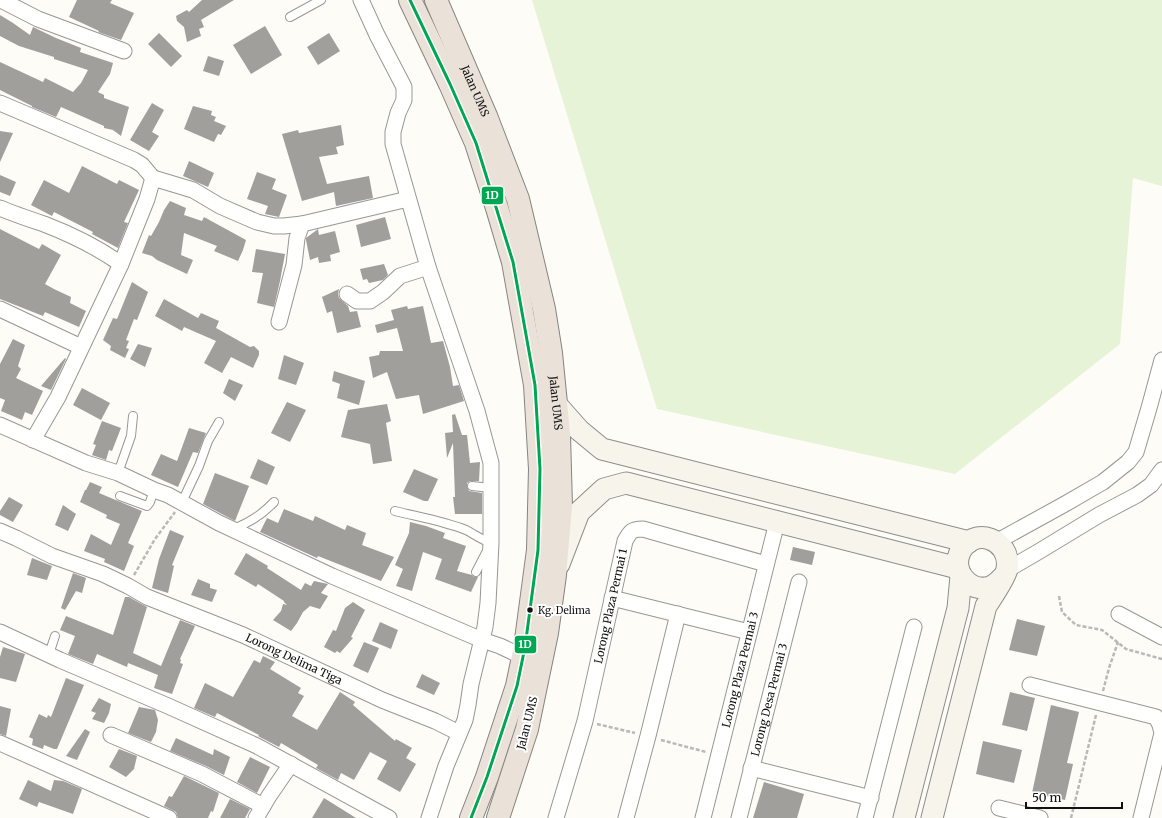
<svg xmlns="http://www.w3.org/2000/svg" width="1162" height="818" font-family="Merriweather,serif">
<style>
.green{fill:#e7f3d7}
.building{fill:#a19f9c}
.lines{fill:none;stroke-linecap:round;stroke-linejoin:round}
.lane-casing{stroke:#979795;stroke-width:10}
.street-casing{stroke:#979795;stroke-width:17}
.secondary-casing{stroke:#8e8d8b;stroke-width:23}
.highway-casing{stroke:#858482;stroke-width:24}
.path{stroke:#b9b9b8;stroke-width:2.5;stroke-dasharray:4 2;stroke-linecap:butt}
.lane{stroke:#fffffe;stroke-width:8}
.street{stroke:#fffffe;stroke-width:15}
.secondary{stroke:#f6f4eb;stroke-width:21}
.highway{stroke:#eae1d8;stroke-width:22}
.bus-1-casing{stroke:#fff;stroke-width:6}
.bus-1{stroke:#00a651;stroke-width:3}
.bus-dot{fill:#111;stroke:#fff;stroke-width:1.5}
.labels{text-anchor:middle;dominant-baseline:central;stroke-width:4;stroke-linejoin:round;paint-order:stroke}
.bus-label{font-size:10px;fill:#111;stroke:#fff;text-anchor:start}
.street-label{font-size:11px;fill:#111;stroke:#fff}
.line-badge{stroke:#fff;stroke-width:1.5}
.badge-label{font-size:11px;text-anchor:middle;font-weight:bold;fill:#fff}
</style>
<rect width="100%" height="100%" fill="#fdfcf7"/>
<polygon class="green" points="532,0 1162,0 1162,186 1133,178 1120,344 955,474 657,409"/>
<g class="building">
<polygon points="77,0 112,0 110,3 134,13 121,40 98,32 99,31 69,17"/>
<polygon points="202,0 234,0 201,20 204,27 199,29 201,36 187,42 184,27 177,21 176,16 187,10 189,12"/>
<polygon points="0,15 13,23 30,35 33,27 56,38 81,48 80,52 113,63 110,74 98,92 104,95 104,98 129,107 121,136 113,130 104,128 104,126 61,107 56,117 32,107 32,106 0,90 0,62 43,82 45,78 73,92 81,83 88,70 54,59 54,57 19,46 0,36"/>
<polygon points="265,26 282,55 251,74 233,45"/>
<polygon points="159,33 182,56 171,67 148,44"/>
<polygon points="329,33 340,51 318,65 307,47"/>
<polygon points="208,56 224,61 219,76 203,71"/>
<polygon points="152,103 164,110 152,132 159,136 149,151 130,140"/>
<polygon points="193,106 212,111 211,115 216,117 214,121 226,126 221,135 218,134 214,142 184,129"/>
<polygon points="341,125 344,145 336,147 338,154 319,157 327,184 369,176 373,198 336,206 334,192 302,201 282,134 298,130 299,133"/>
<polygon points="0,131 13,133 0,162"/>
<polygon points="189,161 214,173 208,187 183,176"/>
<polygon points="82,166 117,184 119,180 139,190 124,222 128,223 118,248 92,234 93,232 54,212 52,216 31,205 44,180 69,193"/>
<polygon points="257,172 276,179 272,189 287,195 279,217 265,214 268,206 247,199"/>
<polygon points="0,175 16,182 10,196 0,192"/>
<polygon points="170,201 186,208 184,215 202,221 204,217 246,240 243,250 238,261 214,251 217,246 184,233 181,255 193,260 187,274 157,260 152,256 142,253 149,235 151,236 159,222 164,210"/>
<polygon points="385,217 391,239 361,247 356,225"/>
<polygon points="0,229 39,249 42,244 61,255 45,284 54,289 71,297 70,303 86,311 79,327 45,312 43,316 0,299"/>
<polygon points="318,229 319,235 335,231 340,252 330,255 331,261 319,263 318,257 310,260 306,240 306,238"/>
<polygon points="256,249 285,254 280,281 274,307 257,303 263,273 252,272"/>
<polygon points="384,264 388,275 383,280 369,283 367,279 363,280 360,269"/>
<polygon points="132,282 148,292 137,320 134,319 126,340 129,341 126,348 129,349 125,358 110,350 111,346 103,340 113,318 117,319"/>
<polygon points="339,289 338,294 339,298 348,306 350,312 357,311 361,327 337,333 332,311 327,313 322,297"/>
<polygon points="164,299 198,318 201,313 219,321 216,328 250,347 254,346 259,351 259,355 253,368 231,357 222,373 204,363 216,341 184,327 182,331 155,316"/>
<polygon points="407,306 408,309 423,306 431,343 443,341 450,367 453,386 459,385 464,401 423,414 419,395 396,399 387,372 373,378 369,357 379,355 380,351 403,351 397,328 377,333 375,325 394,320 391,310"/>
<polygon points="13,339 25,345 18,366 21,369 16,378 43,391 32,415 25,412 22,420 1,411 5,400 0,398 0,364"/>
<polygon points="138,344 152,348 145,367 130,359"/>
<polygon points="284,355 304,363 296,385 278,379"/>
<polygon points="65,358 66,359 51,390 41,386"/>
<polygon points="334,371 365,381 359,405 337,398 340,384 332,381"/>
<polygon points="229,379 243,385 235,401 223,393"/>
<polygon points="82,388 110,403 101,420 73,405"/>
<polygon points="287,402 306,410 290,442 271,433"/>
<polygon points="387,404 391,421 386,423 392,461 373,464 370,444 341,437 348,410"/>
<polygon points="455,414 462,435 467,435 470,463 480,462 479,481 470,481 467,483 467,486 469,491 482,493 482,514 455,514 453,497 455,497 453,443 447,458 445,433 453,432 452,415"/>
<polygon points="102,421 121,428 112,451 109,450 106,460 92,455 96,445 93,444"/>
<polygon points="189,428 206,433 198,453 193,452 178,487 151,475 161,454 177,461"/>
<polygon points="258,459 275,467 267,485 250,478"/>
<polygon points="414,469 438,479 428,501 424,501 403,492"/>
<polygon points="215,473 249,486 235,521 203,504"/>
<polygon points="90,482 102,487 99,493 142,511 128,543 134,546 124,571 104,562 105,559 84,551 91,534 111,545 120,524 106,518 107,515 80,502 85,490 86,490"/>
<polygon points="9,497 23,505 13,522 0,515 0,511"/>
<polygon points="63,505 76,514 68,531 55,525"/>
<polygon points="284,509 313,521 315,516 345,530 347,525 366,533 362,545 394,557 381,581 318,556 317,558 260,532 267,518 278,523"/>
<polygon points="410,522 426,526 445,533 443,538 466,546 457,571 472,575 474,577 478,577 471,592 435,579 442,559 423,552 412,591 396,586 403,569 395,565 409,533"/>
<polygon points="170,530 184,536 172,565 174,566 168,593 152,588 159,559"/>
<polygon points="793,547 815,552 812,565 790,560"/>
<polygon points="246,553 268,566 267,568 301,590 305,583 311,586 314,581 328,584 321,593 328,596 320,609 310,606 303,612 297,623 291,631 273,620 281,611 283,604 287,605 284,602 284,601 258,584 256,587 234,574"/>
<polygon points="32,558 52,566 47,580 27,575"/>
<polygon points="73,573 86,578 82,593 76,591 65,610 61,608"/>
<polygon points="198,579 210,584 210,588 217,590 212,602 191,595"/>
<polygon points="125,597 129,597 147,607 133,653 161,666 180,620 195,626 180,659 181,660 180,663 183,664 172,694 154,688 158,675 128,663 127,667 97,654 93,664 68,654 75,636 60,630 66,616 113,635"/>
<polygon points="353,602 365,610 351,637 353,638 340,653 337,651 335,653 324,647 333,630 336,631 345,608"/>
<polygon points="1017,619 1045,626 1037,656 1009,650"/>
<polygon points="380,622 398,630 391,649 372,641"/>
<polygon points="364,642 379,648 368,673 353,666"/>
<polygon points="3,647 25,654 16,682 0,678 0,657"/>
<polygon points="263,656 275,662 270,669 301,688 298,693 304,696 292,716 317,730 340,692 355,702 353,705 395,741 396,739 412,748 406,758 416,764 400,792 377,779 387,761 370,752 354,780 341,773 338,780 316,768 318,765 281,743 279,747 258,736 259,735 217,713 215,717 194,708 205,683 233,697 254,660 260,663"/>
<polygon points="422,674 440,683 434,695 416,687"/>
<polygon points="66,678 84,685 57,749 54,749 44,745 43,749 32,745 33,739 29,737 39,714 47,718 48,715 51,717"/>
<polygon points="1010,692 1035,698 1027,731 1002,725"/>
<polygon points="99,698 111,704 109,713 104,723 92,719 96,713 91,711"/>
<polygon points="1051,705 1079,712 1067,763 1073,764 1065,800 1032,793"/>
<polygon points="0,706 11,709 6,736 0,734"/>
<polygon points="139,707 155,710 158,720 156,732 151,742 128,733"/>
<polygon points="85,729 90,732 77,760 66,756"/>
<polygon points="176,738 213,755 214,749 230,757 224,775 206,766 170,751"/>
<polygon points="983,741 1022,750 1014,783 976,774"/>
<polygon points="119,749 137,756 134,769 126,777 109,767"/>
<polygon points="250,757 270,767 257,793 237,782"/>
<polygon points="184,776 219,793 213,812 211,811 208,818 178,818 176,812 164,806 169,796 172,797"/>
<polygon points="28,780 51,791 54,780 63,781 82,789 73,814 39,802 37,807 19,799"/>
<polygon points="764,782 804,794 797,818 753,818"/>
<polygon points="324,798 356,818 312,818"/>
<polygon points="230,799 250,809 245,818 220,818"/>
</g>
<g class="lines">
<g class="lane-casing">
<g id="lane">
<polyline points="290,17 321,0"/>
<polyline points="118,473 131,436 133,416"/>
<polyline points="472,486 491,488"/>
<polyline points="120,496 147,506 150,502 154,490"/>
<polyline points="182,502 199,466 208,441 219,422"/>
<path d="M395 511C419 517 443 521 466 530 474 534 482 540 491 543L476 572"/>
<path d="M233 529C249 523 262 515 274 502"/>
<polyline points="49,654 55,636"/>
</g>
</g>
<g class="street-casing">
<g id="street">
<polyline points="1,0 38,19 124,51"/>
<polyline points="361,0 377,35 404,87 404,100 398,113 393,132 393,144 428,267 477,411 491,463 491,543 488,603 485,627 471,684 468,705 465,720 446,766 429,818"/>
<polyline points="0,103 134,160 142,165 153,178"/>
<path d="M0 208C14 214 29 219 44 224 70 234 97 247 121 264"/>
<polyline points="347,294 357,301 370,301 383,292 400,276 428,267"/>
<polyline points="0,309 81,347"/>
<polyline points="279,322 294,265 297,238 302,224"/>
<polyline points="0,425 86,463 118,473 154,490 168,495 219,523 332,576 482,640 500,646 523,657"/>
<polyline points="33,440 58,397 121,264 147,199 153,178 193,190 220,206 257,222 274,226 284,226 302,224 408,199"/>
<path id="s1" d="M0 531 16 538 52 556 103 574 128 586 147 597 243 635 382 700 435 721 459 733"/>
<polyline points="996,542 1065,504 1103,482 1128,462 1136,452 1149,408 1162,360"/>
<polyline points="1007,570 1038,552 1099,515 1137,495 1151,485 1162,470"/>
<polyline points="612,598 749,632"/>
<polyline points="1119,614 1162,637"/>
<polyline points="0,632 60,660 168,706 257,746 389,818"/>
<polyline points="1030,685 1156,717 1160,725 1162,733 1141,818"/>
<polyline points="111,735 202,774 263,806"/>
<polyline points="0,743 169,818"/>
<polyline points="751,768 871,798"/>
<polyline points="999,808 1040,818"/>
<polyline points="256,818 269,796 291,764"/>
<path id="s2" d="M556 818 585 721 625 541C630 532 631 529 643 529L766 564"/>
<polyline points="626,818 648,736 678,614"/>
<path id="s3" d="M703 818 777 522"/>
<path id="s4" d="M739 818 799 582"/>
<polyline points="865,818 914,627"/>
</g>
</g>
<g class="secondary-casing">
<g id="secondary">
<polyline points="556,404 579,430 602,449 969,542"/>
<polyline points="559,564 579,512 604,489 626,483 958,568"/>
<polyline points="904,818 958,608 961,576"/>
<path d="M932 818 986 606C992 597 1005 578 1007 569 1012 539 973 525 960 552 951 572 970 593 990 587 996 585 1000 580 1004 576"/>
</g>
</g>
<g class="highway-casing">
<g id="highway">
<polyline points="410,0 450,84 476,143 497,208 513,262 535,385 540,469 538,550 525,647 517,686 487,777 471,818"/>
<path id="s5" d="M436 0 486 116 518 199 544 309 551 353 559 434 561 506 555 575 547 633 527 729 498 818"/>
</g>
</g>
<g class="path">
<polyline points="134,575 155,539 175,512"/>
<polyline points="1059,596 1062,612 1076,625 1102,630 1126,649 1162,659"/>
<polyline points="1103,691 1109,668 1118,642"/>
<polyline points="597,724 635,733"/>
<polyline points="661,740 706,752"/>
<polyline points="1071,818 1096,715"/>
</g>
<use href="#lane" class="lane"/>
<use href="#street" class="street"/>
<use href="#secondary" class="secondary"/>
<use href="#highway" class="highway"/>
<g class="bus-1-casing">
<polyline id="bus-1" points="410,0 450,84 476,143 513,262 535,385 540,469 538,550 525,647 517,686 487,777 471,818"/>
</g>
<use href="#bus-1" class="bus-1"/>
</g>
<circle class="bus-dot" cx="530" cy="610" r="3.5"/>
<g class="labels">
<g class="bus-label">
<text x="538" y="610">Kg. Delima</text>
</g>
<g class="street-label">
<text stroke="none"><textPath href="#s5" startOffset="99">Jalan UMS</textPath></text>
<text stroke="none"><textPath href="#s5" startOffset="423">Jalan UMS</textPath></text>
<text stroke="none"><textPath href="#s2" startOffset="219">Lorong Plaza Permai 1</textPath></text>
<text stroke="none"><textPath href="#s1" startOffset="321">Lorong Delima Tiga</textPath></text>
<text stroke="none"><textPath href="#s3" startOffset="153">Lorong Plaza Permai 3</textPath></text>
<text stroke="none"><textPath href="#s4" startOffset="122">Lorong Desa Permai 3</textPath></text>
<text transform="translate(527 723) rotate(-76)">Jalan UMS</text>
</g>
</g>
<g class="line-badge">
<rect x="481" y="186" width="23" height="19" rx="4" fill="#00a651"/>
<rect x="514" y="635" width="23" height="19" rx="4" fill="#00a651"/>
</g>
<g class="badge-label">
<text x="492" y="199">1D</text>
<text x="525" y="648">1D</text>
</g>
<path d="M1026 802v6h96v-6" fill="none" stroke="#111111" stroke-width="2"/>
<text x="1032" y="802" font-size="12" fill="#111111" stroke="#ffffff" stroke-width="3" paint-order="stroke">50 m</text>
</svg>
